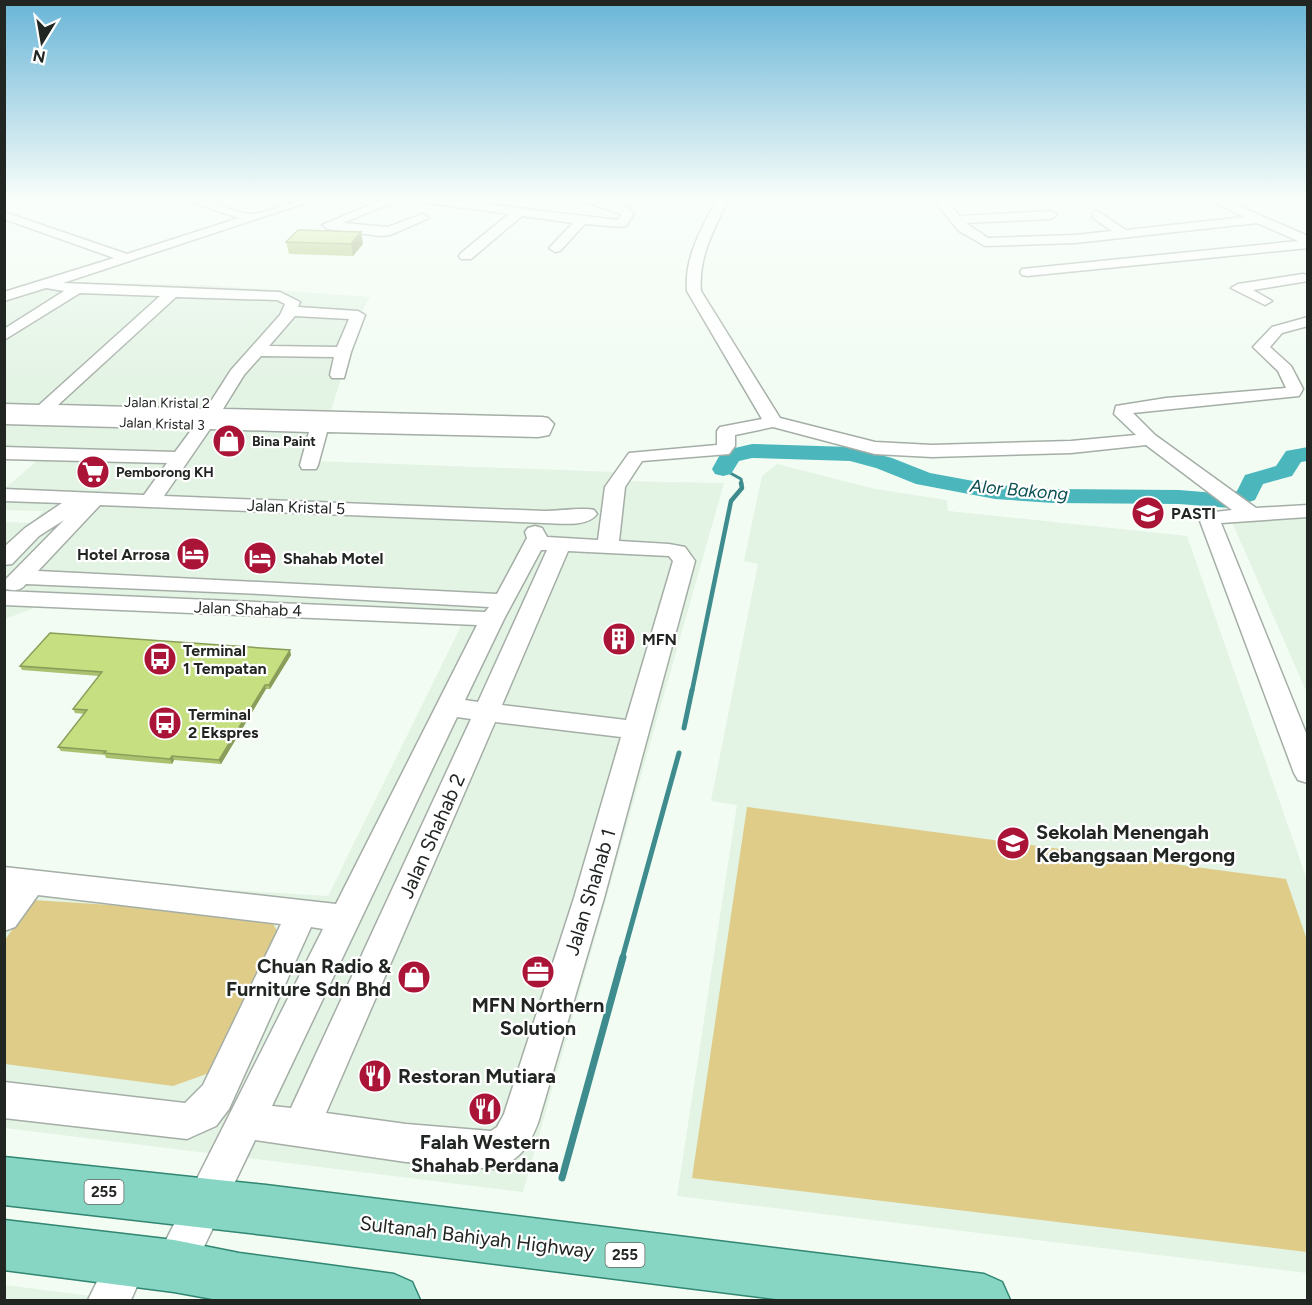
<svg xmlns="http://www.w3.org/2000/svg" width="1312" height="1305" font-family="Figtree,sans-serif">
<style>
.built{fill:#e3f3e4}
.green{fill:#decc88}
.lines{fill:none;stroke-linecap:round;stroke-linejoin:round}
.stream-far3{stroke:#3f8c8e;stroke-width:3}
.stream-far2{stroke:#3f8c8e;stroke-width:4.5}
.stream-far1{stroke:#3f8c8e;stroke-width:5}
.stream{stroke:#3f8c8e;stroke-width:7}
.river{fill:#4bb7bd;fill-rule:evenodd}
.minor-casing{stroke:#a5aea6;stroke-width:3}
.major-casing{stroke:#308671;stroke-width:3}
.minor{fill:#fff;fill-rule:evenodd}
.major{fill:#87d5c3;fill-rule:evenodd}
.wall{fill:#aac16f}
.shaded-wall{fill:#8b9d5a}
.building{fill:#c6e081;stroke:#8b9d5a;stroke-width:1.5}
.labels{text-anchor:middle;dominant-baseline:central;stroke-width:4.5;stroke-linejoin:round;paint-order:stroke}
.far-street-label{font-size:14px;fill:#222622;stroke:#fff}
.far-poi-label{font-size:14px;font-weight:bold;fill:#222622;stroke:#fff;text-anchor:start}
.shield{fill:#fff;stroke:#646764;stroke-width:1.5}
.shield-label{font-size:15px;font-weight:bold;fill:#222622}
.street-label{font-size:16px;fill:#222622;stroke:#fff}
.poi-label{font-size:16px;font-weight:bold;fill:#222622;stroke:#fff;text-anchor:start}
.water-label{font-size:18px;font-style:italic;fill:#0c4e51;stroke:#fff}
.near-poi-label{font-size:20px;font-weight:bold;fill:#222622;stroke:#fff;text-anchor:start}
.near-street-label{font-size:20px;fill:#222622;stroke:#fff}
</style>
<rect width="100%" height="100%" fill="#f2fcf3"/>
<g class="built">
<polygon points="68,282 205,285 370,297 363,309 315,461 613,472 612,481 724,483 523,1192 5,1128 5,876 328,896 462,624 45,604 5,619 5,522 32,523 43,511 5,510 5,488 37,461 5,459 5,303"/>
<polygon points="777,464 875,489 947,500 948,511 1187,536 1307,880 1307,1273 677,1196 737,805 711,801 758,564 744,561 762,476"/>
<polygon points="1307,509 1307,693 1228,513"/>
<polygon points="5,1285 122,1300 5,1300"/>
</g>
<g class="green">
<polygon points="747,807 1286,879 1307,940 1307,1252 692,1178"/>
<polygon points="33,900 268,915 280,936 212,1072 173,1086 5,1064 5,940"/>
</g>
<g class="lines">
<polyline class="stream-far3" points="723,469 741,479 742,484"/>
<polyline class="stream-far2" points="692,691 731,501 742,488 741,483"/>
<g class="stream-far1">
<polyline points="684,728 692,690"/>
<polyline points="622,959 679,753"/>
</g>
<polyline class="stream" points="562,1178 623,957"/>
<polygon class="river" points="752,444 851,447 892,458 930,473 995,485 1053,489 1179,490 1228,494 1237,491 1245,475 1276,466 1286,451 1308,447 1308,461 1301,462 1292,476 1263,484 1255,500 1230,508 1179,504 1053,503 995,499 916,484 876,468 850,461 752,458 739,461 731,474 723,476 715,474 712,469 722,451"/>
<g class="minor-casing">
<g id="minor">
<path d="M184 200C208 198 226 211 249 214 265 216 291 198 314 200L63 283 280 292 300 302 298 307 358 311 365 315 351 352 344 378H332L330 375 334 357 261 356 244 375 223 409 542 417 548 418 554 424 549 435 538 437 327 432 318 465 316 469H302L300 465 309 432 210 429 164 496 544 511C557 511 585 507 594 510L597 514C587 528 559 523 544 523L100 505 38 571 497 594 527 538 525 532 528 528 535 526 542 528 547 537 598 540 605 487 629 453 717 445V431L720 427 762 419 687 291C684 258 702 228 716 200H728C714 229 698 258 701 291L780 418 875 442 932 445 1071 441 1136 435 1114 414 1116 406 1166 398 1286 388 1278 371 1253 347 1272 327 1308 317V326L1282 333 1270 347 1291 366 1303 389 1299 396 1133 413 1155 435 1256 508 1308 505V517L1221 523 1308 738V783L1298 780 1294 773 1200 521 1206 513 1232 510 1146 445 1071 453 932 457 875 454 773 427 735 435V446L729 454 642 461 625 487 619 541 669 544 685 547 695 561 604 898 538 1123C528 1148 521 1158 496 1169L406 1162 255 1140 188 1280 174 1286 160 1280 154 1266 160 1252 323 929 311 927 229 1109 216 1126 187 1139 4 1118V1082L185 1103 203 1085 281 924 38 895 15 927 4 931V867L336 904 477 625 4 605V591L485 612 489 607 260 594 26 584C20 591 15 591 6 589V579L64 520 39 536 12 564 4 565V547L25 528 62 503 4 501V489L144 495 167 463 4 459V447L175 452 192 429 4 424V404L39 405 160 296 80 293 4 340V329L64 291 46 288 4 301V292L114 258 4 219V212L127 254 239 218ZM176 297 277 300 285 304 280 315 231 370 206 409 58 405ZM295 316 349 319 337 347 269 346ZM541 550H547L478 702 465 700 504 619ZM568 551 669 556 673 561 626 720 502 705ZM457 717 471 719 291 1108 272 1106ZM495 722 621 737 574 898 504 1114 497 1127 491 1131 406 1124 326 1113Z"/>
<polygon points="382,200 398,200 343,223 388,227 423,214 429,218 390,235 380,236 328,229 322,225"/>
<path d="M421 200H451L618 220 621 214 585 202 583 200C600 199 622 200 634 213L626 226 622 227 585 224 560 251 555 252 549 248 573 223 522 216 471 259H461L459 256 461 253 509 214 427 203Z"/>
<polygon points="941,200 946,201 960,216 1051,211 1057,215 1051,219 966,223 988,238 1075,235 1112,231 1093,218 1093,212 1097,211 1126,230 1244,217 1210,200 1225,200 1308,236 1308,248 1027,276 1022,275 1020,272 1022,269 1298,241 1257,223 1075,243 985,246 959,231 936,203"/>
<polygon points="1303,274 1308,275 1308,281 1253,290 1272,301 1265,305 1231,288 1238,284"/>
<polygon points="128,1241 142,1247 148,1261 131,1300 88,1300 114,1247"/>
</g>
</g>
<g class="major-casing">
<g id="major">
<polygon points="4,1157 266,1185 984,1274 1002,1282 1010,1300 783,1300 266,1235 4,1205"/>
<polygon points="4,1220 174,1240 239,1253 394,1274 412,1282 420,1300 218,1300 174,1292 4,1270"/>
</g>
</g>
<use href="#minor" class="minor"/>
<use href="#major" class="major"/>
</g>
<g class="wall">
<polygon points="286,242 363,244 353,256 289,254"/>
<polygon points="291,655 270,689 266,689 221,764 174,760 172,764 106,758 105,755 61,751 58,747 84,714 75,713 73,709 99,676 22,670 20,666"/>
</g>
<g class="shaded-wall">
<polygon points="361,232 363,244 353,256 351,244"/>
<polygon points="290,650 291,655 270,689 269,685"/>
<polygon points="265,685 266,689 221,764 219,760"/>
<polygon points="172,756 174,760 172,764 170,759"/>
</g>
<g class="building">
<polygon points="298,230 361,232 351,244 286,242"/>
<polygon points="50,633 290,650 269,685 265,685 219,760 172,756 170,759 104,753 106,751 58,747 87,710 73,709 102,672 20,666"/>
</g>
<linearGradient id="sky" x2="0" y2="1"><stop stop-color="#69b5d7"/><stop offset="0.52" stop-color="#f9fefa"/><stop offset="1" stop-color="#f9fefa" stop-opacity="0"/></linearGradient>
<rect width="1312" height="382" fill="url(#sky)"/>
<defs>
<g id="shop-disc" transform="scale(1.725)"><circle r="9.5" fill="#aa1437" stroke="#fff"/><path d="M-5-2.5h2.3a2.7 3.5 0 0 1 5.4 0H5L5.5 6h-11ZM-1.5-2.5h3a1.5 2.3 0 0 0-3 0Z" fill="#fff"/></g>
<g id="supermarket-disc" transform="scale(1.725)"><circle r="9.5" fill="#aa1437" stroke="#fff"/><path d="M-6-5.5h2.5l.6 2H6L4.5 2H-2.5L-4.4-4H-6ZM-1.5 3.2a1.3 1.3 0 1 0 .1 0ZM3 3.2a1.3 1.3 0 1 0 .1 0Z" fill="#fff"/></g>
<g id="school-disc" transform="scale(1.725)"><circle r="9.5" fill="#aa1437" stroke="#fff"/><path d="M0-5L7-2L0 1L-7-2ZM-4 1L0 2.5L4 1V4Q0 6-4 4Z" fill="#fff"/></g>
<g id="hotel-disc" transform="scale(1.725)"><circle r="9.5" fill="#aa1437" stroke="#fff"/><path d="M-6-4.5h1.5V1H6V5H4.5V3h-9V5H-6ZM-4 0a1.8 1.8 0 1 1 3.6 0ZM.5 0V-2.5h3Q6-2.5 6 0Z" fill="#fff"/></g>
<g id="building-disc" transform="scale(1.725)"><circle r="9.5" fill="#aa1437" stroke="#fff"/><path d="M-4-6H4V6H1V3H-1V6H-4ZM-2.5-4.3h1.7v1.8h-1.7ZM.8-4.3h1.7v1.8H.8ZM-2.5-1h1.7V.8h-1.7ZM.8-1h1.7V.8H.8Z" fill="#fff"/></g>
<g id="bus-disc" transform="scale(1.725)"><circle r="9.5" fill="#aa1437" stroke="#fff"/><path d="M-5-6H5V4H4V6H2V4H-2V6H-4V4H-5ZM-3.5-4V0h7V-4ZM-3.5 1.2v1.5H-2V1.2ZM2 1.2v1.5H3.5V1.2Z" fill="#fff"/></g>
<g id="office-disc" transform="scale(1.725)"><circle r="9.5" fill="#aa1437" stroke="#fff"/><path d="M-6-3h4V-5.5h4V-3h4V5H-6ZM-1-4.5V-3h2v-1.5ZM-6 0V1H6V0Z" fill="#fff"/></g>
<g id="restaurant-disc" transform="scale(1.725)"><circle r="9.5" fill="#aa1437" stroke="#fff"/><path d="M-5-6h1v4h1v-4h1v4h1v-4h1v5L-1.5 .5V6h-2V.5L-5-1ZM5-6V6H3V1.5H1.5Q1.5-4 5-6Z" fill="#fff"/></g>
</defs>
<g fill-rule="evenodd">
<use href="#shop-disc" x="229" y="441"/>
<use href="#supermarket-disc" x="93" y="472"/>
<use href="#school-disc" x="1148" y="513"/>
<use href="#hotel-disc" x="193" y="554"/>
<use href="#hotel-disc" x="260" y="558"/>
<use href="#building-disc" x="619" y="639"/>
<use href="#bus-disc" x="160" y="659"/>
<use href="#bus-disc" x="165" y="723"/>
<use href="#school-disc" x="1013" y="843"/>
<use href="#office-disc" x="538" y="972"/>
<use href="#shop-disc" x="414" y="977"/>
<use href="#restaurant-disc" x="375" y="1076"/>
<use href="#restaurant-disc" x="485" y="1109"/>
</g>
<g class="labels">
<g class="far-street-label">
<text transform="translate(167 403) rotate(1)">Jalan Kristal 2</text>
<text transform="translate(162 424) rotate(2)">Jalan Kristal 3</text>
</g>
<g class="far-poi-label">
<text x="252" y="441">Bina Paint</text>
<text x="116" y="472">Pemborong KH</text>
</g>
<g class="shield">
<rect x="84.5" y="1180" width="39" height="24" rx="4.5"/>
<rect x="605.5" y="1243" width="39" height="24" rx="4.5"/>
</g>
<g class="shield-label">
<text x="104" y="1192">255</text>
<text x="625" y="1255">255</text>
</g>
<g class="street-label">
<text transform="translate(296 507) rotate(2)">Jalan Kristal 5</text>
<text transform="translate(248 609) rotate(2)">Jalan Shahab 4</text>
</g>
<g class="poi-label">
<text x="1171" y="513">PASTI</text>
<text x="170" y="554" text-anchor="end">Hotel Arrosa</text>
<text x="283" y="558">Shahab Motel</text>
<text x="642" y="639">MFN</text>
<text x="183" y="650">Terminal<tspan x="183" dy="18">1 Tempatan</tspan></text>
<text x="188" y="714">Terminal<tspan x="188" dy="18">2 Ekspres</tspan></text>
</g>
<g class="water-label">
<text transform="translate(1019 490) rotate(5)">Alor Bakong</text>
</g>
<g class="near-poi-label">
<text x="1036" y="832">Sekolah Menengah<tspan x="1036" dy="23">Kebangsaan Mergong</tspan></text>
<text x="391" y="966" text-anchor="end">Chuan Radio &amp;<tspan x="391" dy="23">Furniture Sdn Bhd</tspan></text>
<text x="538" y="1005" text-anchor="middle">MFN Northern<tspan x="538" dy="23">Solution</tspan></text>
<text x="398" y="1076">Restoran Mutiara</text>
<text x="485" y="1142" text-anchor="middle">Falah Western<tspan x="485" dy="23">Shahab Perdana</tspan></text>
</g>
<g class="near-street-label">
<text transform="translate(432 836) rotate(-66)">Jalan Shahab 2</text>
<text transform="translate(590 892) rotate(-73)">Jalan Shahab 1</text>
<text transform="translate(477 1237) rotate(7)">Sultanah Bahiyah Highway</text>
</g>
</g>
<rect width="1312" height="1305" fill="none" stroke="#222622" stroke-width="12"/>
<g transform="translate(42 42) rotate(191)" stroke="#ffffff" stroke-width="4.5" paint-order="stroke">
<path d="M0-4.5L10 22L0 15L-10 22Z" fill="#222622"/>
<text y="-9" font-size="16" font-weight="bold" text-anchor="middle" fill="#222622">N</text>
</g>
</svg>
